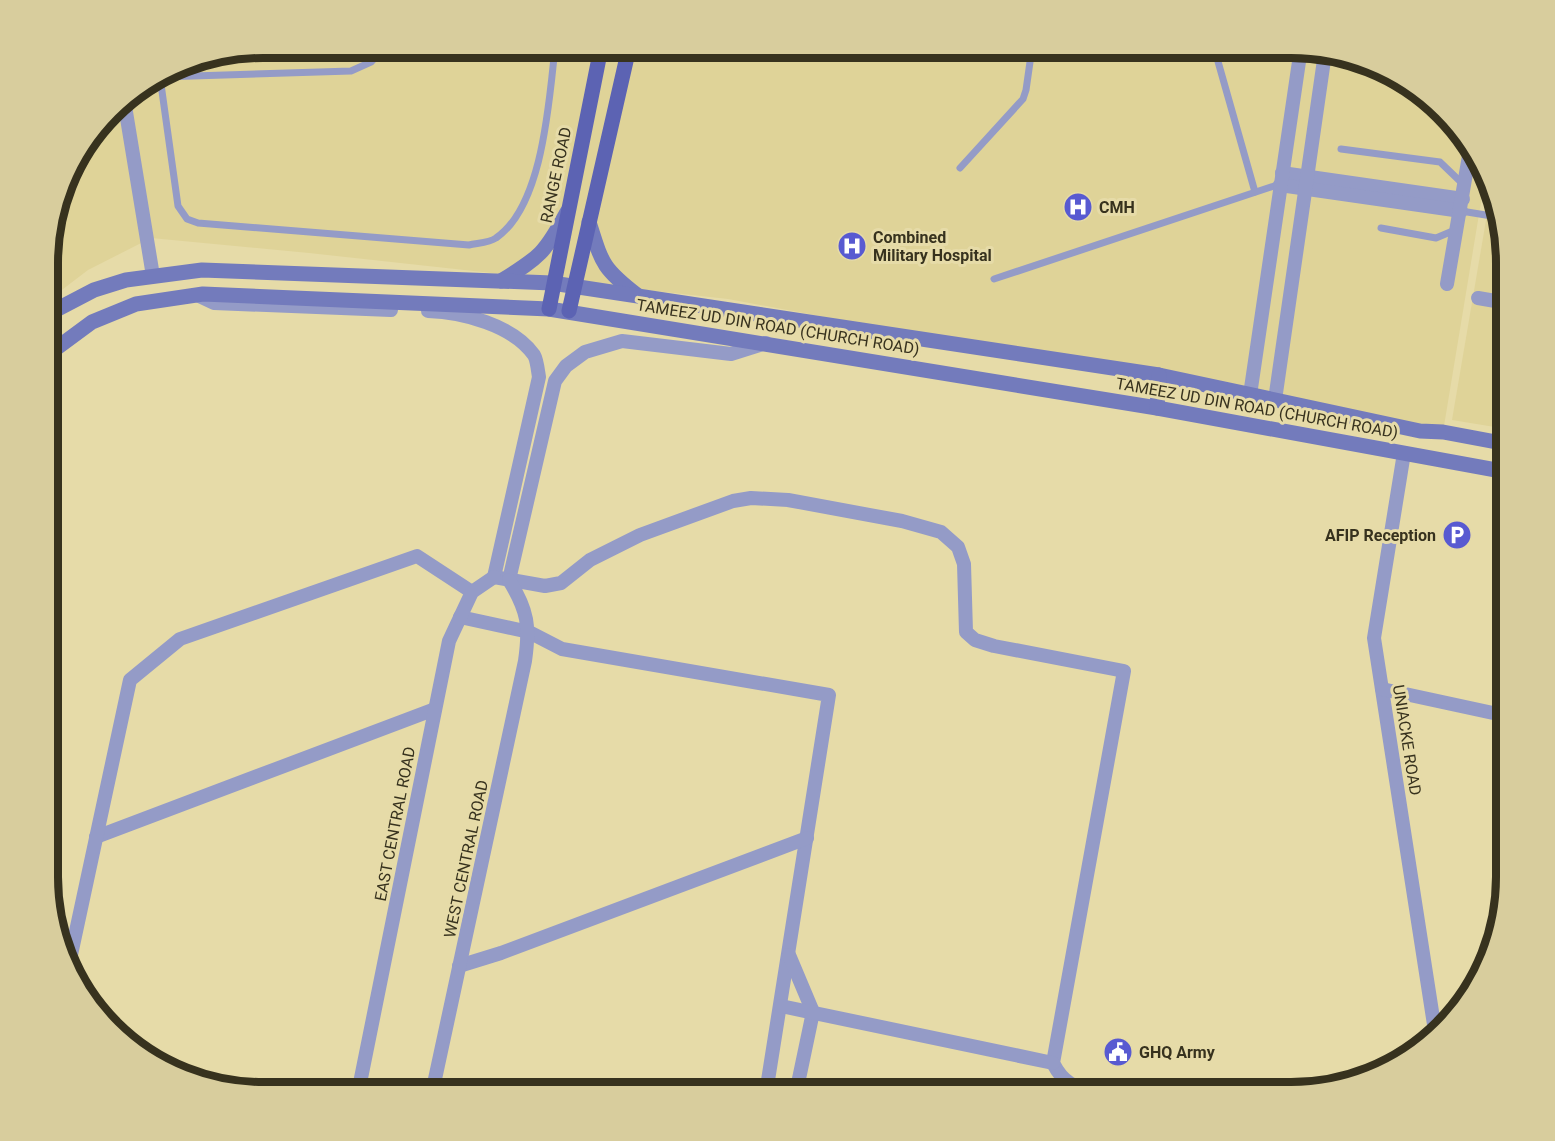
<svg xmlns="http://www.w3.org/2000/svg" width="1555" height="1141" font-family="Roboto,sans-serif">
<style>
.built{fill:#dfd398}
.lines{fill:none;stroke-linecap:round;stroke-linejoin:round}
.service{stroke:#949bc7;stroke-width:7}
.minor{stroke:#949bc7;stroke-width:14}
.secondary{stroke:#737bbc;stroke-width:15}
.primary{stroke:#5c63b3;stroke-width:15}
.labels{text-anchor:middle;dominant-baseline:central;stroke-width:6;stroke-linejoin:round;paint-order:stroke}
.street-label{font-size:16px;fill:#37321e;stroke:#e6dba8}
.poi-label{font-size:16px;font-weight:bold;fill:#37321e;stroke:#e6dba8;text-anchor:start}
.rim{fill:none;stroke:#37321e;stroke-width:8}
</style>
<rect width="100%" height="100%" fill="#e6dba8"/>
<g class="built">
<polygon points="263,48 1305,48 1374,64 1423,93 1486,172 1443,432 728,299 309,253 151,238 88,270 50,299 50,236 70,168 121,102 181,64"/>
<polygon points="1491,191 1507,250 1507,429 1452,420"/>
</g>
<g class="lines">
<g class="service">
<polyline points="1217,58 1255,192"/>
<path d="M160 77 178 206 187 219 198 223 469 245C477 243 489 243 496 238 543 206 549 101 555 48"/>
<polyline points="161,77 351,71 371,62 384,48"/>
<polyline points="1341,149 1440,162 1465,186"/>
<polyline points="960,168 1023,99 1026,90 1032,48"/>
<polyline points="1461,211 1498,217"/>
<polyline points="1381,228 1436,238 1455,230"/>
<polyline points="994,279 1280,184"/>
</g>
<g class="minor">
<polyline points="124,100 153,276"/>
<polyline points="1282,173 1463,199"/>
<polyline points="1280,185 1461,211"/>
<polyline points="1447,284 1470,150"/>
<polyline points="197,295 214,303 391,310"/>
<polyline points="1478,298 1507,303"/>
<path d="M428 311C462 312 513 325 534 355 537 360 538 371 539 377L494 577"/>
<polyline points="1250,395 1301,48"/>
<polyline points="1275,400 1325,53"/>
<polyline points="1404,453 1374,638 1435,1031"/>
<path d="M494 577 545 586 561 583 590 560 640 535 733 501 751 498 788 500 902 521 941 532 958 547 964 564 966 632 975 640 994 646 1124 671 1053 1063C1064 1085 1075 1087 1099 1093"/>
<polyline points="509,580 555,381 566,366 585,352 622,341 731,354 766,343"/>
<polyline points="460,617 529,632 562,649 829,695 766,1093"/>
<polyline points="1382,689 1507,716"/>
<polyline points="96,837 435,709"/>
<polyline points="50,865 52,865"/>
<polyline points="789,955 813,1012 796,1093"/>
<polyline points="69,964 130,680 180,639 417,556 472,592"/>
<polyline points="459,966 501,953 807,838"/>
<polyline points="781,1006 1053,1063"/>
<polyline points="358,1093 449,641 472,592 494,577"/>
<path d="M432 1093 525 661C530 626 528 611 509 580"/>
</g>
<g class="secondary">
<path d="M589 222C602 263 602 268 637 295"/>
<path d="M501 281C540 257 545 253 567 212"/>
<polyline points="50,313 94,290 126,280 202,270 552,283 1159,375 1420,431 1443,432 1507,444"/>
<polyline points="50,353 92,322 136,304 203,294 549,309 1157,408 1507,472"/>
<polyline points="1157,408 1159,375"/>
</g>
<g class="primary">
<polyline points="549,309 601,48"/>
<polyline points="569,311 629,48"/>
</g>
</g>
<defs>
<g id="hospital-disc" transform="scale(1.5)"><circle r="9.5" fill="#585ad1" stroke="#e6dba8"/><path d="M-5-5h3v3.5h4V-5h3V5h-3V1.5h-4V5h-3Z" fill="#fff"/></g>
<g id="parking-disc" transform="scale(1.5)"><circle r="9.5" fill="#585ad1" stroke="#e6dba8"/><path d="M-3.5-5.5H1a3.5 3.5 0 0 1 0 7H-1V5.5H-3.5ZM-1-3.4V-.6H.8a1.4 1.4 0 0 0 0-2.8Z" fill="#fff"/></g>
<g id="civic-disc" transform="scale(1.5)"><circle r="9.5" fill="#585ad1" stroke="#e6dba8"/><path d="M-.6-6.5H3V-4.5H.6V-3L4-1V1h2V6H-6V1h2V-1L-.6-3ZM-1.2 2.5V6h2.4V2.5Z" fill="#fff"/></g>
</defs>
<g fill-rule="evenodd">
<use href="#hospital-disc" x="1078" y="207"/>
<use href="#hospital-disc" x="852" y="246"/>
<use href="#parking-disc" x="1457" y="535"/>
<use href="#civic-disc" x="1118" y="1052"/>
</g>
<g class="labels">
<g class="street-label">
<text transform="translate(556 175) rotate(-78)">RANGE ROAD</text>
<text transform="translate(778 327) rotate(9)">TAMEEZ UD DIN ROAD (CHURCH ROAD)</text>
<text transform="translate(1257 408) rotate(10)">TAMEEZ UD DIN ROAD (CHURCH ROAD)</text>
<text transform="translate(1407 740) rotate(81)">UNIACKE ROAD</text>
<text transform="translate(395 824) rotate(-79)">EAST CENTRAL ROAD</text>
<text transform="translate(466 859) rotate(-78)">WEST CENTRAL ROAD</text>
</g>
<g class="poi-label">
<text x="1099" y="207">CMH</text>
<text x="873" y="237">Combined<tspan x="873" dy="18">Military Hospital</tspan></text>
<text x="1436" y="535" text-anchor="end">AFIP Reception</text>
<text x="1139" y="1052">GHQ Army</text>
</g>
</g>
<path d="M0 0H1555V1141H0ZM263 58H1291A205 205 0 0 1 1496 263V877A205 205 0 0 1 1291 1082H263A205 205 0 0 1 58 877V263A205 205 0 0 1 263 58Z" fill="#d8cd9d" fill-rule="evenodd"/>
<path class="rim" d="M263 58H1291A205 205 0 0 1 1496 263V877A205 205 0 0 1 1291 1082H263A205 205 0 0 1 58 877V263A205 205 0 0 1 263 58Z"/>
</svg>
